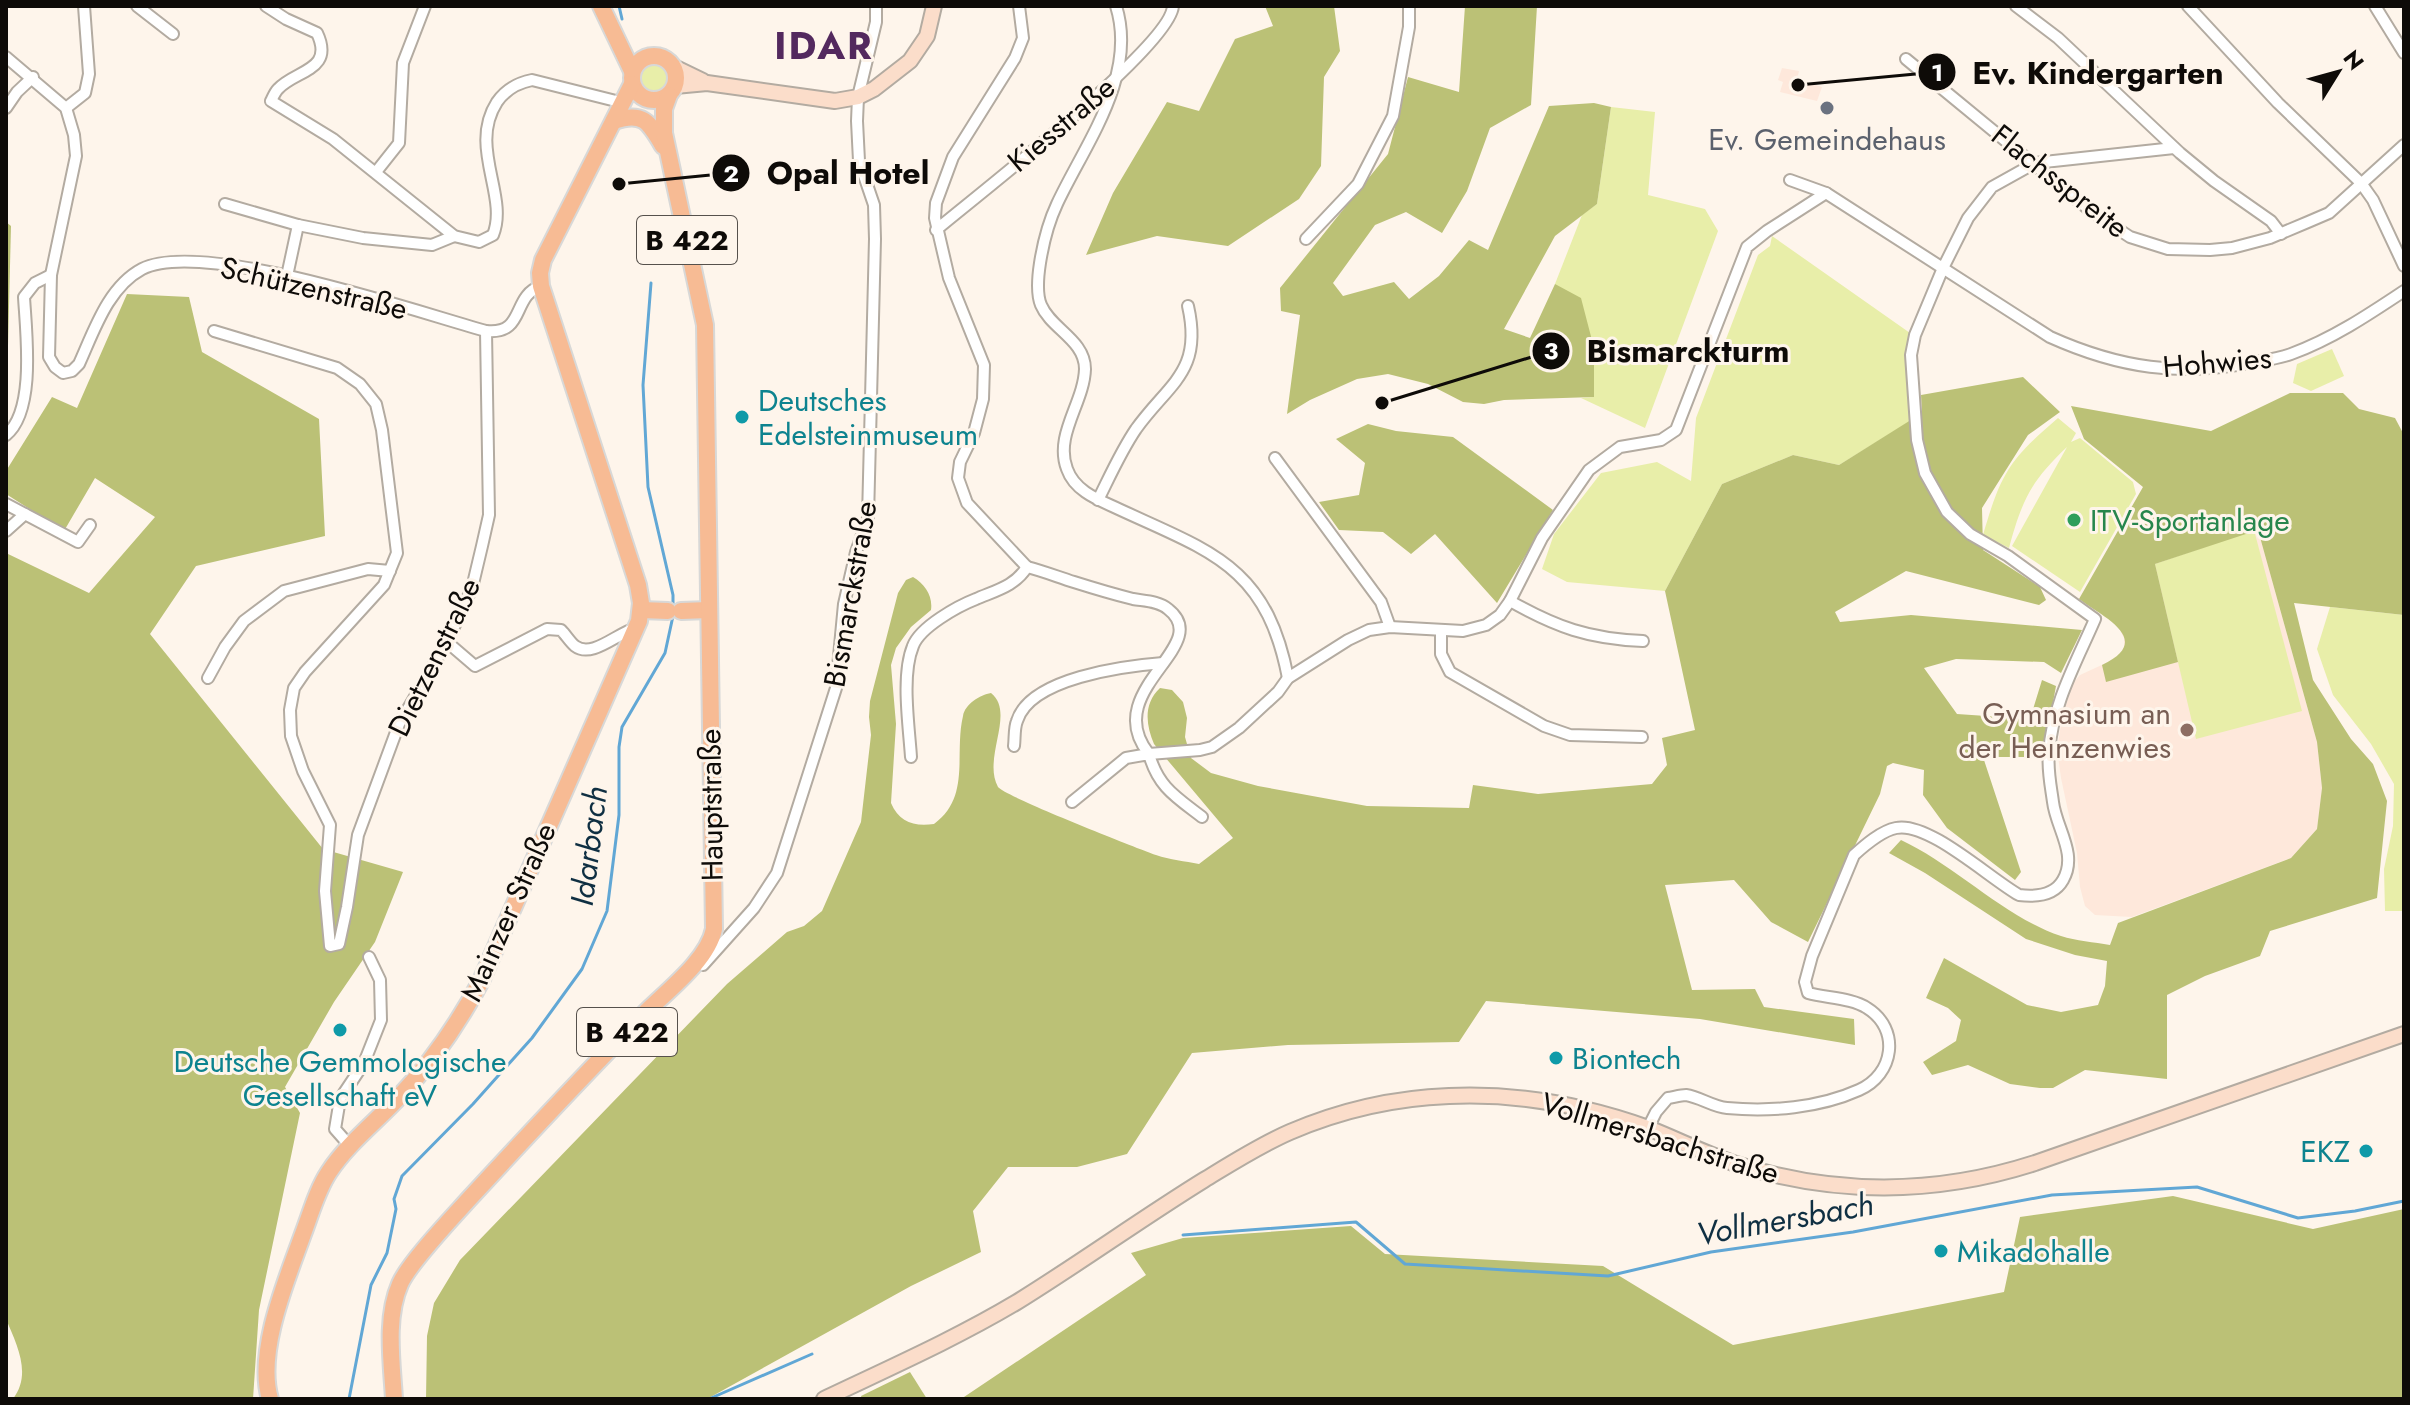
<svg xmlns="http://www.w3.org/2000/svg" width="2410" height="1405" font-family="Jost,sans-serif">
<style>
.education{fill:#fee8db}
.green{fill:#e8eea9}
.forest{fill:#bbc176}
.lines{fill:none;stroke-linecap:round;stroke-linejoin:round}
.stream{stroke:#61a7d5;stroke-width:3}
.street-casing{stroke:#b3aba1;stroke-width:14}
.secondary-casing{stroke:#b3aba1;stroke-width:18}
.primary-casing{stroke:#d8d8d7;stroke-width:20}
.street{stroke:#fff;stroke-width:10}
.secondary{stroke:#fbddca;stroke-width:14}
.primary{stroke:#f7bb94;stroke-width:16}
.worship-dot{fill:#6b7280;stroke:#fef5eb;stroke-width:3}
.culture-dot{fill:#0f9aa8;stroke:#fef5eb;stroke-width:3}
.leisure-dot{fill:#2e9e5b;stroke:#fef5eb;stroke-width:3}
.education-dot{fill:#8d6e63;stroke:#fef5eb;stroke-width:3}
.labels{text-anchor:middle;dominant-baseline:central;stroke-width:6;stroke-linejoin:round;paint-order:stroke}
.shield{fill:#fef5eb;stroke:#56514c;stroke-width:2}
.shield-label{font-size:28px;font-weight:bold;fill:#0e0b08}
.street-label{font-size:30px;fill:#0e0b08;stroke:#fef5eb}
.worship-label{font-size:30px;fill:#5b616d;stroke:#fef5eb}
.culture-label{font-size:30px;fill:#0d838f;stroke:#fef5eb;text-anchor:start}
.leisure-label{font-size:30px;fill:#27864d;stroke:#fef5eb;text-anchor:start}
.education-label{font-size:30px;fill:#785e54;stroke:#fef5eb;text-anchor:end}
.water-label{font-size:32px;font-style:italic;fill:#0f2f42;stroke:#fef5eb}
.district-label{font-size:38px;font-weight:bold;letter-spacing:2px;fill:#53295e;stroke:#fef5eb}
.leader{fill:none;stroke:#0e0b08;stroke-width:3}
.callout-dot{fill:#0e0b08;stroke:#fef5eb;stroke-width:3}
.mark-label{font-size:24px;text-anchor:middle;font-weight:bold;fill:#fff}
.callout-label{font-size:32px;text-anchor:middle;font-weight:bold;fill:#0e0b08;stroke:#fef5eb;stroke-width:6;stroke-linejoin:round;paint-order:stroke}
</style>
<rect width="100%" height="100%" fill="#fef5eb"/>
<g class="education">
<polygon points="1782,68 1799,71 1797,79 1822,87 1817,101 1780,92 1783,82 1778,80"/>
<polygon points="2258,530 2317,742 2322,788 2317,829 2291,858 2132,917 2095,915 2085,906 2080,887 2077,853 2061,778 2057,749 2062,718 2073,683 2080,675 2119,657 2124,647 2124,638 2117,624 2092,608 2155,564"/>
</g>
<g class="green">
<circle cx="653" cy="79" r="14"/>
<polygon points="1611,107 1655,112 1648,195 1705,209 1718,231 1645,428 1581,398 1594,397 1555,284 1582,215 1597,204"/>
<polygon points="1772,236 1910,333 1909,422 1839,465 1793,455 1722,484 1665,591 1567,582 1542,569 1554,534 1601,473 1657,462 1691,481 1696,418 1758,255 1770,246"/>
<polygon points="2332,349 2344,376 2311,391 2293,383 2297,364"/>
<path d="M2058 418 2076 433 2071 442 2080 438 2133 482 2136 494 2080 592 2012 546 2067 447C2031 481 2022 500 2009 548L1983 535C2001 473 2009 460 2058 418Z"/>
<polygon points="2254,530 2302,711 2196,739 2155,564"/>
<polygon points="2330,607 2404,615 2404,911 2385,911 2384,869 2393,826 2394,784 2371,744 2333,695 2317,649"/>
</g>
<g class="forest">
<polygon points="1265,6 1334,6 1340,51 1324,77 1321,166 1299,199 1228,246 1157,236 1086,255 1113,193 1167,102 1199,111 1235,39 1273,26"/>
<polygon points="1465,6 1537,6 1531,105 1490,128 1467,191 1442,233 1406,212 1375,225 1333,283 1343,296 1394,282 1409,299 1439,276 1469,240 1488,250 1549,106 1594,103 1611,107 1597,204 1555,236 1504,329 1530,338 1555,284 1581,298 1594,348 1594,397 1504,400 1484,404 1463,402 1428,384 1388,374 1357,379 1310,400 1287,414 1300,315 1281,311 1280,288 1388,154 1408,77 1459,92"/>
<polygon points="6,222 11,226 7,386 6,383"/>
<path d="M127 294 189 297 202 352 319 419 325 536 196 566 150 634 323 849 403 872 375 942 334 1002 285 1087 300 1113 259 1310 253 1399H13C32 1374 17 1345 6 1319V553L89 593 155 517 95 478 64 531 6 494V471L52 397 77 408Z"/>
<path d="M2023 377 2060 412 2028 435 1982 508 1983 550 2040 587 2046 600 2039 605 1906 571 1835 612 1840 622 1911 615 2082 630 2061 673 2044 662 1956 659 1924 668 1957 714 2030 719 2042 680 2056 686 2043 757H1983L2021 872 2015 880 1947 828 1923 795 1924 770 1893 763 1887 766 1880 794 1808 942 1771 922 1734 880 1665 885 1692 990 1755 989 1764 1007 1854 1019 1855 1045 1700 1019 1486 1001 1459 1042 1288 1045 1192 1053 1127 1154 1077 1167H1008L973 1211 981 1252 911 1286 707 1399H426L427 1336 434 1303 460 1260 727 984 787 932 804 926 822 911 861 822 871 735 869 717 870 701 898 593 906 580 913 577C925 584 933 596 931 610L911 627 896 648 891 665 896 724 891 803C899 822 914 827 934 824 971 797 954 754 963 716 965 704 980 695 991 693 1016 713 982 758 998 787 1004 796 1137 848 1156 855 1170 860 1185 861 1199 864L1233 838 1154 744C1146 725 1143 704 1160 688L1172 690 1183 702 1187 718 1185 737 1191 758 1211 773 1258 786 1367 806 1469 808 1473 785 1538 794 1652 784 1667 765 1662 738 1695 730 1665 591 1722 484 1793 455 1839 465 1922 413 1921 395Z"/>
<path d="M2290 393H2343L2359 409 2395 418 2404 435V615L2294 603 2313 680 2351 739 2373 764 2387 801 2377 898 2270 931 2260 956 2205 976 2167 995V1079L2085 1070 2053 1088H2040L2010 1084 1968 1065 1932 1075 1923 1062 1956 1041 1961 1020 1948 1008 1926 998 1944 958 2027 1005 2061 1012 2098 1005 2105 986 2107 961 2075 955 2026 939 1925 873 1889 853 1901 840C1955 865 2004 917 2061 936 2076 941 2094 942 2110 945L2118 923 2291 858 2317 829 2322 788 2317 742 2258 530 2155 564 2178 662 2106 682 2102 665C2155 640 2103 617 2079 599L2143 487 2084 439 2071 406 2211 431Z"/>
<polygon points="1368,424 1396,431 1453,437 1553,510 1497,603 1435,534 1411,554 1383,532 1339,530 1319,502 1359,495 1365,463 1336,439"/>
<polygon points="2173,1196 2313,1229 2404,1209 2404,1399 961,1399 1146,1275 1131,1253 1183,1238 1351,1226 1385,1254 1603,1266 1733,1345 2004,1292 2020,1217"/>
<polygon points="910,1372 927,1399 862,1399 861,1396"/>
</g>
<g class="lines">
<g class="stream">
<polyline points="619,6 622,19"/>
<polyline points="651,283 643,385 648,487 673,595 673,608"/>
<polyline points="1183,1235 1356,1222 1405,1264 1608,1276 1711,1252 1853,1232 2052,1195 2197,1187 2298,1218 2355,1211 2404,1201"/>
<polyline points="349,1399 371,1285 387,1253 396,1209 394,1199 402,1176 473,1104 532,1038 582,969 607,911 619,815 619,747 622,727 665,653 673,616"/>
<polyline points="709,1399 812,1354"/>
</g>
<g class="street-casing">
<g id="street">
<polyline points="137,6 173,34"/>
<path d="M266 6 286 19 317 33C335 71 295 70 278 89 275 92 273 97 271 101L333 139 454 236 479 242 493 235C509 196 468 147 497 102 506 89 517 83 532 80L624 103"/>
<polyline points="1019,6 1023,38 1015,58 953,157 936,203 935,218 949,278 984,365 983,399 974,433 960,462 958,478 967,503 1027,567"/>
<path d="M1116 6C1138 76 1085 144 1057 204 1049 221 1043 244 1040 263 1038 276 1036 293 1041 305 1051 329 1085 340 1085 369 1084 403 1054 435 1067 469 1074 489 1094 498 1112 506 1208 551 1266 563 1288 678"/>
<polyline points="2016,6 2058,38 2180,153 2214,181 2271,221 2281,234"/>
<polyline points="2188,6 2278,103 2361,183 2373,200 2404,266"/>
<polyline points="2375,6 2404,53"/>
<path d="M6 57 66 108 74 135 76 156 51 275 49 357 55 367 63 373 72 371 79 364C94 331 108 287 142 269 202 238 417 312 486 331 526 335 511 296 541 286"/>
<polyline points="1906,59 2092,212 2130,237 2168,249 2210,250 2232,248 2270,238 2308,222 2329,213 2404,145"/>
<polyline points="6,108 17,92 33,77"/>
<polyline points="66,108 85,93 89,74 84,6"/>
<polyline points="376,172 399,143 403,63 425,6"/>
<path d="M1790 180 1826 193 2050 337C2119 368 2180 377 2255 362 2267 360 2280 358 2291 354 2332 339 2368 315 2404 291"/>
<polyline points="225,204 298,225 363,238 432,245 454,236"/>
<path d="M936 230C975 197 1171 46 1173 6"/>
<polyline points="1306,239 1358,184 1393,116 1409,27 1409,6"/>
<polyline points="287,276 298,225"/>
<polyline points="214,331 337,368 360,384 376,404 382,430 397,553 384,585 305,672 294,688 290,710 291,736 303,771 330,825 325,891 330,946 339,944 347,907 358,835 399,724 447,642 472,588 482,546 489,515 486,331"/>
<path d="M6 435C36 411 26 332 24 297L35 283 51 275"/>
<polyline points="1275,458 1381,602 1390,627"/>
<path d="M1098 500C1110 476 1121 451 1136 429 1169 383 1203 372 1188 306"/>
<polyline points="6,504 78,542 90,525"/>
<polyline points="6,531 25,514"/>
<path d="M1027 567C1043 571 1058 577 1074 582 1093 588 1113 594 1133 599 1144 601 1159 601 1168 609 1216 646 1098 690 1149 754L1200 750 1212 747 1239 728 1278 692 1288 678 1348 640 1369 630 1390 627 1463 631 1486 625 1500 615 1510 601 1542 538 1589 470 1620 447 1661 440 1676 430 1747 247 1767 231 1826 193"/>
<path d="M1510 601C1556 627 1589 639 1643 641"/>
<polyline points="1441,630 1441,654 1450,672 1544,726 1570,735 1642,737"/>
<path d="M447 642 475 666 547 629 561 630C566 635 570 642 575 646 592 659 617 633 636 628"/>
<polyline points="208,678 225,647 244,621 284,591 368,569 390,571"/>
<path d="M1014 746C1015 738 1014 728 1017 721 1030 678 1124 666 1163 663"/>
<path d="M911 757C909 726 901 675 913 646 920 627 958 606 976 599 997 590 1015 586 1027 567"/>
<path d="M1072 802 1126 758 1149 754C1158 787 1176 797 1202 817"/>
<polyline points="703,965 754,908 777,873 836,688 844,604 856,552 868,518 875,239 874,205 859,161 857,121 858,97 876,22 876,6"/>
<path d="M1648 1128 1656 1112 1668 1098C1674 1097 1681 1095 1686 1095 1700 1097 1713 1107 1727 1108 1770 1112 1819 1108 1859 1090 1894 1075 1901 1029 1867 1008 1852 998 1826 998 1808 993L1805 982 1812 956 1854 855C1865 845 1881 831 1896 828 1928 821 1989 878 2019 895 2035 897 2054 896 2063 880 2078 854 2056 828 2053 802 2051 787 2047 769 2049 753 2052 705 2076 663 2095 619L2008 556 1970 534 1947 512 1925 473 1917 440 1911 355 1915 335 1943 268 1968 218 1992 187 2035 163 2174 148"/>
<polyline points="350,1146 335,1129 340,1099 364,1063 381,1020 380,980 369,957"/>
</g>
</g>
<g class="secondary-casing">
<g id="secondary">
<polyline points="672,66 703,81"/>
<polyline points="675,86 707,83 835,101 858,97 874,89 910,61 927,36 934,6"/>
<path d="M824 1399C889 1368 955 1339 1017 1302 1080 1263 1141 1219 1204 1180 1232 1163 1260 1145 1290 1132 1339 1111 1395 1098 1449 1096 1517 1093 1584 1105 1648 1128 1676 1139 1704 1153 1733 1163 1833 1196 1936 1195 2035 1163L2404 1034"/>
</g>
</g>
<g class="primary-casing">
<g id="primary">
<polyline points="601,6 632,71"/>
<circle cx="654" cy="78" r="22"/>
<path d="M614 121C643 111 649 122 663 146"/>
<polyline points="641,610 668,611"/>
<polyline points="681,611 709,610"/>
<path d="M270 1399C256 1351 287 1279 303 1234 311 1213 317 1190 329 1172 348 1143 377 1121 400 1096 431 1063 459 1022 481 981L639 621 641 603 638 585 541 286 540 273 543 260 632 84"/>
<path d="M394 1399C392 1363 385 1318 400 1284 409 1263 452 1218 469 1199 527 1136 585 1074 645 1013 667 991 708 960 714 929L705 325 664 133V109L669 95"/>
</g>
</g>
<use href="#street" class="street"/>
<use href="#secondary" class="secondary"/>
<use href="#primary" class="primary"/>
</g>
<circle class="worship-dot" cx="1827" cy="108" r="8"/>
<g class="culture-dot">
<circle cx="742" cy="417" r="8"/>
<circle cx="340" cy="1030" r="8"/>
<circle cx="1556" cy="1058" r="8"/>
<circle cx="2366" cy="1151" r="8"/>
<circle cx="1941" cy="1251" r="8"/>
</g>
<circle class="leisure-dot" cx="2074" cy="520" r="8"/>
<circle class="education-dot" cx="2187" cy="730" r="8"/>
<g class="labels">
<g class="shield">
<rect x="637" y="216" width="100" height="48" rx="6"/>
<rect x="577" y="1008" width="100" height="48" rx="6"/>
</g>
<g class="shield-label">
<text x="687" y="240">B 422</text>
<text x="627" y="1032">B 422</text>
</g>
<g class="street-label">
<text transform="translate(1061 124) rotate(-40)">Kiesstraße</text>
<text transform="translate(2060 181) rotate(38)">Flachsspreite</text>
<text transform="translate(314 288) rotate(13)">Schützenstraße</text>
<text transform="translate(2217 362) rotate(-5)">Hohwies</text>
<text transform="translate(850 594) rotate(-80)">Bismarckstraße</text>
<text transform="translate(434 657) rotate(-64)">Dietzenstraße</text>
<text transform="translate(711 805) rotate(-91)">Hauptstraße</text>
<text transform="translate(508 912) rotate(-66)">Mainzer Straße</text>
<text transform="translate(1660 1138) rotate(17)">Vollmersbachstraße</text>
</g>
<g class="worship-label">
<text x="1827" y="139">Ev. Gemeindehaus</text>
</g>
<g class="culture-label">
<text x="758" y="400">Deutsches<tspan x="758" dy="34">Edelsteinmuseum</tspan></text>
<text x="1572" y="1058">Biontech</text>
<text x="340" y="1061" text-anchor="middle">Deutsche Gemmologische<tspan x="340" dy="34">Gesellschaft eV</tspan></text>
<text x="2350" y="1151" text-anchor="end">EKZ</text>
<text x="1957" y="1251">Mikadohalle</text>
</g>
<g class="leisure-label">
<text x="2090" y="520">ITV-Sportanlage</text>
</g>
<g class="education-label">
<text x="2171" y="713">Gymnasium an<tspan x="2171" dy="34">der Heinzenwies</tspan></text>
</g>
<g class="water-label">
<text transform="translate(589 846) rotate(-83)">Idarbach</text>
<text transform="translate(1785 1219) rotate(-10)">Vollmersbach</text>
</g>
<g class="district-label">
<text x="824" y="45">IDAR</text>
</g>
</g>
<path class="leader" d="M1798 85L1937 72M619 184L731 173M1382 403L1551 351"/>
<g class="callout-dot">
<circle cx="1798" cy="85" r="8"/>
<circle cx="619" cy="184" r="8"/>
<circle cx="1382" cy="403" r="8"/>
<circle cx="1937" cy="72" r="20"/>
<circle cx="731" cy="173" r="20"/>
<circle cx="1551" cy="351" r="20"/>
</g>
<g class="mark-label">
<text x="1937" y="81">1</text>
<text x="731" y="182">2</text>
<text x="1551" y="359">3</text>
</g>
<g class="callout-label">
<text x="2098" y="84">Ev. Kindergarten</text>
<text x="848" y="184">Opal Hotel</text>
<text x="1688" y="362">Bismarckturm</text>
</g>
<rect width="2410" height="1405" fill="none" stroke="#0e0b08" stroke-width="16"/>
<g transform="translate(2338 72) rotate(53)" stroke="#fef5eb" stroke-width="6" paint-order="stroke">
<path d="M0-6L14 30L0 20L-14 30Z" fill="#0e0b08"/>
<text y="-12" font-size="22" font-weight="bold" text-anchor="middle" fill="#0e0b08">N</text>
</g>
</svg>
